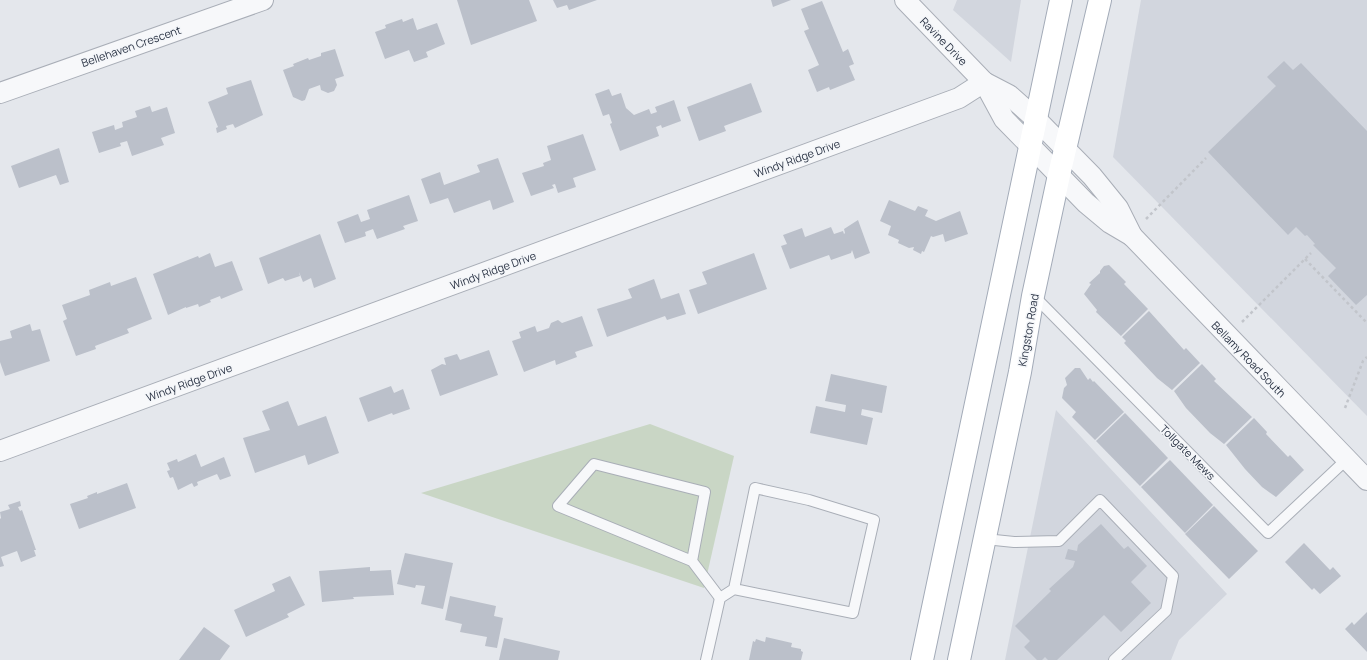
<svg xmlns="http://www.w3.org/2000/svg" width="1367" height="660" font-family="Manrope,sans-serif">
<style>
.built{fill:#d2d6de}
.green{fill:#c9d6c5}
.building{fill:#bbc0ca}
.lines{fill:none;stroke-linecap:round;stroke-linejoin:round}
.lane-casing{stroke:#a9aeb7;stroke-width:12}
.street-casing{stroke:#a9aeb7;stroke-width:22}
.primary-casing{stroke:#a3abb8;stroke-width:24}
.path{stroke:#c2c5cb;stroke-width:2.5;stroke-dasharray:3 3;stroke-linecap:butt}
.lane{stroke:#f7f8fa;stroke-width:10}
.street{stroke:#f7f8fa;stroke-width:20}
.primary{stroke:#fff;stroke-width:22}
.labels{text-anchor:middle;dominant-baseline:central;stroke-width:3;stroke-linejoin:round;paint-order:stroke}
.street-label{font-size:11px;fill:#2b3445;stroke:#f4f6f9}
</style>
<rect width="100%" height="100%" fill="#e4e7ec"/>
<g class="built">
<polygon points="957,0 1021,0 1011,62 953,10"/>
<polygon points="1141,0 1367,0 1367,416 1113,157"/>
<polygon points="1056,410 1227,594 1179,640 1171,660 1005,660"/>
</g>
<polygon class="green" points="650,424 734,456 704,588 421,493"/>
<g class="building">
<polygon points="457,0 529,0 537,21 471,45"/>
<polygon points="553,0 597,0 569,10 567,5 557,8"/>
<polygon points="771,0 791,0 773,7"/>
<polygon points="822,1 843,52 848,49 854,64 849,66 855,80 830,90 829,87 817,92 808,70 819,65 804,31 809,29 801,9"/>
<polygon points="413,18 417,30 437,23 445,44 426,52 428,57 414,62 409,50 385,59 375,32 386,28 385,25 402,19 403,22"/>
<polygon points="335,49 344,76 335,79 337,85 334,91 328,93 321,90 320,85 309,89 305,100 302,101 293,97 283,70 294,66 293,64 308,58 309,60 321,56 321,53"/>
<polygon points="1284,61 1293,70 1301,63 1367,131 1367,295 1356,305 1328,276 1336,268 1313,245 1315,244 1307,235 1305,236 1296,227 1288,235 1208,152 1276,86 1267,77"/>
<polygon points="251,80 263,115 235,128 233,124 226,126 227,129 217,133 216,128 218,127 208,102 228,94 226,88"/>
<polygon points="751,83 762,112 724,126 726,131 699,141 687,107"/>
<polygon points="609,89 612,96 621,93 626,108 634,115 649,109 651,114 657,112 655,107 674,100 681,121 662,128 661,125 656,127 659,136 620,151 610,124 612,123 609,114 603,116 595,94"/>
<polygon points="150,106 152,112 167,107 175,133 161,138 164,145 132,156 127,141 120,143 121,146 99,153 92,132 114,125 115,130 123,127 122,122 137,117 135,111"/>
<polygon points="583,134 596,170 573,178 576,187 558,193 555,184 552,185 554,188 531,196 522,173 544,166 543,163 551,160 547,146"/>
<polygon points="59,148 69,182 60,185 56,175 19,188 11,166"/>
<polygon points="498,158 514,202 493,210 490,200 454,213 448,198 430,204 421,179 440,172 444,185 480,172 477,165"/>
<polygon points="409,195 418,221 403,226 405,229 377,239 373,229 365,232 366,236 345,243 337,222 358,214 361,222 370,219 367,210"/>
<polygon points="889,200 915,211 918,206 928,210 925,216 936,221 960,211 968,234 945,242 943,234 933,237 931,236 924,252 922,251 921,254 913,250 914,247 909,248 898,243 899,240 888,235 891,226 880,221"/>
<polygon points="858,220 870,253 855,259 852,250 851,253 831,260 829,255 790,269 781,246 787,244 783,235 802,228 805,237 831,227 834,234 843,231 844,234 845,233 844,229"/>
<polygon points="320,234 336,279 314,288 311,278 303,282 299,272 300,276 285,281 283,278 268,284 259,258"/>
<polygon points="210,253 215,267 232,261 243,290 221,299 220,296 210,300 211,302 199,307 198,304 186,308 186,307 168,315 153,274 198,256 199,258"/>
<polygon points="754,253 767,289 698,314 689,290 707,284 702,272"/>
<polygon points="1109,265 1126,282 1124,284 1148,309 1121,336 1096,312 1097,310 1084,294 1091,284 1089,283 1100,273 1100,271 1104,266"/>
<polygon points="136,277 152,319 127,329 129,333 95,346 96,349 76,356 63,321 67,319 62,305 90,295 89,290 110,282 111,286"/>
<polygon points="654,279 661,299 679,293 686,314 667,320 665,316 607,337 597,309 632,298 628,289"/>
<polygon points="1149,311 1184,350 1186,348 1200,363 1172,390 1157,378 1124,343 1126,341 1122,337"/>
<polygon points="582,316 593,346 575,352 577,357 556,365 555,360 524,372 512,341 521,338 519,332 535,326 537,332 549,328 551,323 558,320 562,323"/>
<polygon points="30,324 32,331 40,329 50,361 5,376 0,362 0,341 12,338 10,331"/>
<polygon points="489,350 498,375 440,396 431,370 442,364 446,365 444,358 457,354 460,360"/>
<polygon points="1202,364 1216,379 1214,381 1252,417 1224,444 1210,433 1186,408 1174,391"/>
<polygon points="1075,368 1080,368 1088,380 1090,378 1093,382 1094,381 1124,412 1095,440 1072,417 1076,412 1062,398 1064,388 1067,385 1065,378"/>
<polygon points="831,374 887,386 882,413 862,409 861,415 873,418 867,445 810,433 816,406 845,412 846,405 825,401"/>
<polygon points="391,386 394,393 403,389 410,409 393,415 392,413 368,422 359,398"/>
<polygon points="288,401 298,426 326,416 339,453 308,465 305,455 255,473 243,438 270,430 262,411"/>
<polygon points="1125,413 1168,458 1140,486 1096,441"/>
<polygon points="1254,418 1267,432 1266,434 1288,457 1290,455 1304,470 1276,497 1262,487 1245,469 1226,445"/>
<polygon points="196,454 201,467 224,457 231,476 220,480 217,474 197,482 198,485 194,487 192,483 178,490 173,477 170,478 167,471 170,470 167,463 177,459 178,462"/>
<polygon points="1170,460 1213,505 1185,533 1141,487"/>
<polygon points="127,483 136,508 79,529 70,504 88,498 87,496 97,492 97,494"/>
<polygon points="20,501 21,506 18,507 20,511 22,510 36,550 34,550 36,556 21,562 17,551 1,557 4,566 0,567 0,519 1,518 0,512 10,509 8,505"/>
<polygon points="1214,506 1258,551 1229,579 1185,534"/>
<polygon points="1101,524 1124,549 1128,546 1147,566 1131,582 1151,603 1121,632 1104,615 1057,660 1048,660 1045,657 1042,660 1037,660 1024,647 1030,641 1015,626 1051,591 1049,589 1073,567 1075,561 1065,559 1068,549 1077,551 1078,545"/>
<polygon points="1304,543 1330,570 1333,567 1341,576 1320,594 1314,588 1312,590 1285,562"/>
<polygon points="405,553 453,563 443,609 421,604 425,586 416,585 415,588 397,584"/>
<polygon points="370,567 370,571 391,570 394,595 353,597 354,599 322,602 319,571"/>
<polygon points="290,576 305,605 287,614 289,617 246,637 234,610 275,591 272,584"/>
<polygon points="450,596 496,606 494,616 503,618 497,648 485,646 487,637 460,632 462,624 445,620"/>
<polygon points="1367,612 1367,652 1345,629 1352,622 1354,625"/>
<polygon points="204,627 230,646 220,660 179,660"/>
<polygon points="766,637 792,643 791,647 801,649 801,651 803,652 801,660 749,660 753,641 755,642 756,639 765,642"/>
<polygon points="504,638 560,651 558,660 499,660"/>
</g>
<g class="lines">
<g class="lane-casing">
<g id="lane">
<polyline points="1034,296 1268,533 1346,460"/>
<polyline points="985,539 1014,542 1059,541 1100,500 1173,576 1166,611 1114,660"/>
<polyline points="692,561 558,506 594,464 705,492 692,561 720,598"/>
<polyline points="706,660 720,598 734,589 853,613 874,520 809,500 755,488 734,589"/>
</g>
</g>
<g class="street-casing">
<g id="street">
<polyline points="905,0 984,82 1009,95 1037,120 1092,176 1118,208 1132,236"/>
<polyline points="984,82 1004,119 1086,203 1110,223 1132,236 1367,480"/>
<polyline points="0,93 263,0"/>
<polyline points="0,451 959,98 984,82"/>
</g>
</g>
<g class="primary-casing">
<g id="primary">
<polyline points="922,660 1061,0"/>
<polyline points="959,660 1020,372 1033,296 1059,175 1100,0"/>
</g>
</g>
<g class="path">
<polyline points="1146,219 1206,158"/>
<polyline points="1305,259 1367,323"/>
<polyline points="1242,322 1311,253"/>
<polyline points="1345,408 1363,361 1367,357"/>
</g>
<use href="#lane" class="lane"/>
<use href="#street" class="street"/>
<use href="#primary" class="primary"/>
</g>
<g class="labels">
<g class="street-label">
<text transform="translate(944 41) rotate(46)">Ravine Drive</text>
<text transform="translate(131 46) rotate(-19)">Bellehaven Crescent</text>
<text transform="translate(797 158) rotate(-20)">Windy Ridge Drive</text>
<text transform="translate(493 270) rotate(-20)">Windy Ridge Drive</text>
<text transform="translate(1028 330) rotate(-80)">Kingston Road</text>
<text transform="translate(1249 359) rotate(46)">Bellamy Road South</text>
<text transform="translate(189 382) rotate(-20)">Windy Ridge Drive</text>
<text transform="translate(1188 452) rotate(45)">Tollgate Mews</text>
</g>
</g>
</svg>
